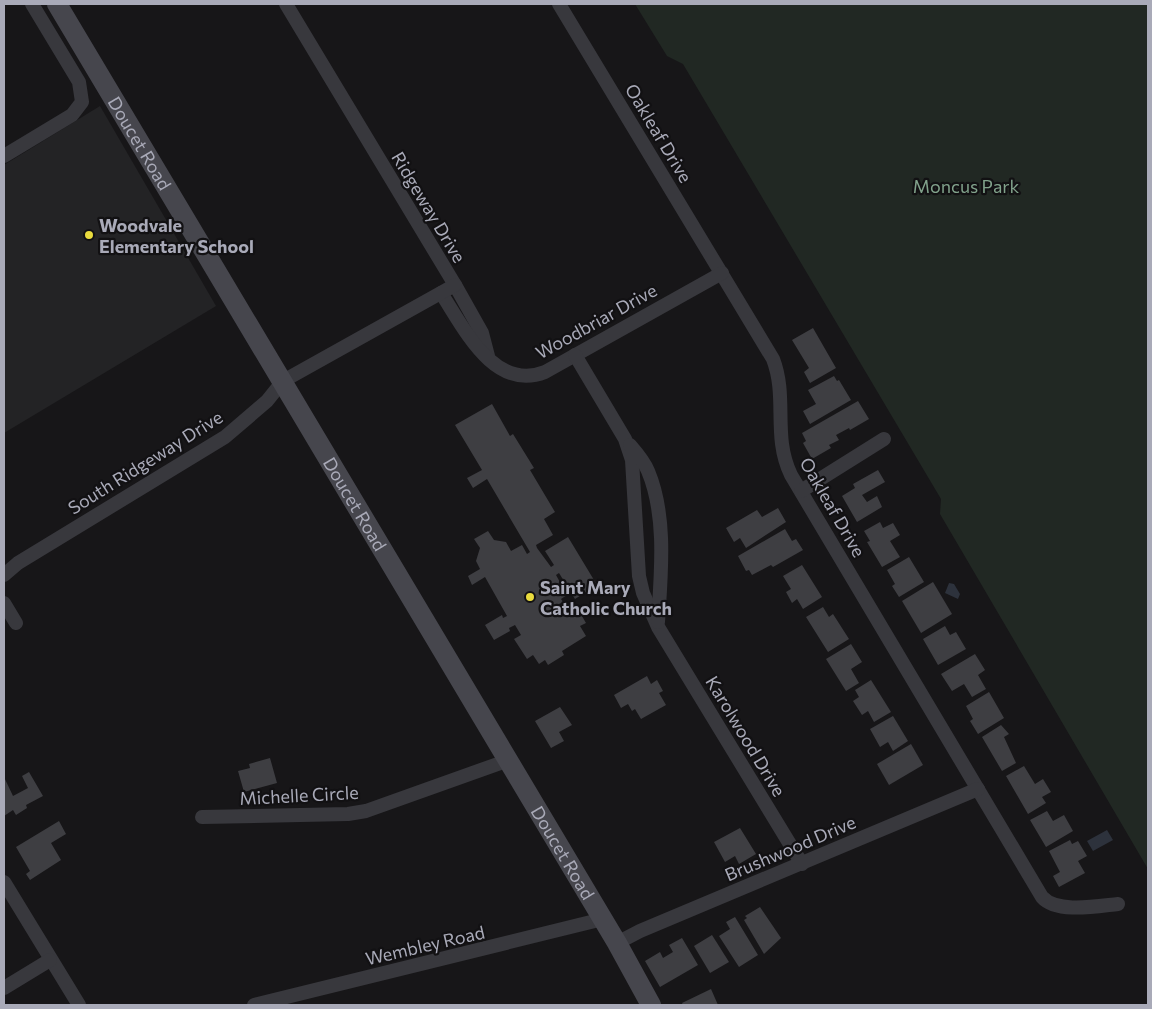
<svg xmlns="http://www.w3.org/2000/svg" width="1152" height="1009" font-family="Commissioner,sans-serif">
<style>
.built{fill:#232325}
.green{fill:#212823}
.water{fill:#2d323c}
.building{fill:#3e3e42}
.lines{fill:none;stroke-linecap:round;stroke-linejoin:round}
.street{stroke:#38383d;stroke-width:14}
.secondary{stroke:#46464d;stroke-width:20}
.poi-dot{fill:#e9db3e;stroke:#121113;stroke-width:2}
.labels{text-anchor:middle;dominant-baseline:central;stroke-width:4.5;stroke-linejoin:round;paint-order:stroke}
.street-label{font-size:18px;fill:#a9aab8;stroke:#121113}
.park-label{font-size:18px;fill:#81a28b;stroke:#121113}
.poi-label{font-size:18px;font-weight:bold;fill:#a9aab8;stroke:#121113;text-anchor:start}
</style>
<rect width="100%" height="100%" fill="#171618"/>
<polygon class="built" points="100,106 216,306 4,433 4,165"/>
<polygon class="green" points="635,4 1148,4 1148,869 940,514 941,499 683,64 667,56"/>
<g class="water">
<polygon points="949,583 954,584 960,594 958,599 945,593"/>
<polygon points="1107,830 1113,840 1093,851 1087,841"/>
</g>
<g class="building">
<polygon points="813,328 836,368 810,383 804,372 809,368 792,340"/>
<polygon points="834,376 837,381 839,380 851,400 810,424 803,411 816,404 808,390"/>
<polygon points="858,401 869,419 850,430 849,428 836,435 839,440 829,445 831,448 812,459 803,443 806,441 802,433"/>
<polygon points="492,404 510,436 513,434 534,468 530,470 555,512 544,519 553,535 536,545 537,548 551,567 554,565 545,551 568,537 597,585 575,599 559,573 556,575 567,595 561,599 563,602 555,606 558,611 568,605 574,615 579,611 586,623 580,626 586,636 562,651 564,655 548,665 545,660 539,664 533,655 527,659 514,639 521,635 515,625 509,628 510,631 494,640 485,625 502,615 503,618 507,616 485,577 472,585 468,576 480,569 476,561 480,548 474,539 488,531 494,540 506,542 511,551 522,545 527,554 530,552 487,479 473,488 467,478 482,470 455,425"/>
<polygon points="878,470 885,482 862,495 867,502 877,496 882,507 857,522 842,496 855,488 853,484"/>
<polygon points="778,508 786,522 746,548 740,538 734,542 726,528 757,510 762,517"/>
<polygon points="880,522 883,528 893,523 900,535 890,541 900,557 882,567 867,542 870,541 864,531"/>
<polygon points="785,529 792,541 796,539 803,550 773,567 771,565 752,575 749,570 746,571 738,556"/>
<polygon points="909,557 924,582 899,597 892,586 895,584 887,570"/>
<polygon points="802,565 822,597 803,609 797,599 792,603 786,592 791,589 783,576"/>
<polygon points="933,582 952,614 921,633 902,601"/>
<polygon points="823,607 829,617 833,614 849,639 828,652 806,617"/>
<polygon points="945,626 950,635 956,632 966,649 938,665 923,639"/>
<polygon points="851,644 862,662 851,669 859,683 846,691 826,659"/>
<polygon points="975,654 985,670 978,675 986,689 972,697 964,684 952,691 941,674"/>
<polygon points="647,676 651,684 657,680 663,691 659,693 666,705 641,719 635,709 632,711 628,704 621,708 614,695"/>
<polygon points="871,680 891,712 874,722 868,711 862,715 853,701 859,697 855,690"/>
<polygon points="989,692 1004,718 978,734 970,721 973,719 966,706"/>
<polygon points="560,707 572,725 559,732 564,741 551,748 535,721"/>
<polygon points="893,716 908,741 893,751 888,742 880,747 870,729"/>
<polygon points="1001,725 1009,734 1004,737 1016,763 1002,771 982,737"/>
<polygon points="911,744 923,765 889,785 877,764"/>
<polygon points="270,758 277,783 244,792 238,771 250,768 249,764"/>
<polygon points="1024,766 1035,784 1043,779 1051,792 1042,797 1046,803 1028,814 1006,776"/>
<polygon points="29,772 43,796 26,805 27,808 16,815 13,810 4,816 4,777 13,796 28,788 22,776"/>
<polygon points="1047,811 1053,821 1064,815 1073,831 1046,847 1030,820"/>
<polygon points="59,821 66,834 51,843 61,860 30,880 26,874 30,871 16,847"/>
<polygon points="740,828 756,854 739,864 735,856 725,862 714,842"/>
<polygon points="1070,840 1072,844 1078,841 1087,856 1078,861 1085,873 1059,887 1053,876 1060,872 1049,851"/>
<polygon points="760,907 781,938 764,954 744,920 747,918 745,916"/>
<polygon points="735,917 758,955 739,967 719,936 730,929 726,922"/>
<polygon points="712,935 729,962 710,973 694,946"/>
<polygon points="682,938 698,965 660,987 645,961 660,952 663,958 673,952 669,945"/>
<polygon points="711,989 718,1005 683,1005 682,1003"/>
</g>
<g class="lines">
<g class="street">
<polyline points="286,4 455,285 482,333 488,356"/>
<path d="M559 4 773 359C788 398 772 436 791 475L1042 897C1057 914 1098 906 1118 904"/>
<polyline points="4,156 72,115 82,102 79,82 32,4"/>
<path d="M441 293C464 328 494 392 545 372L722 273"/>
<polyline points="575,355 625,439 632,460 639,576 643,593 658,627 802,864"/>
<path d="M630 445C637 453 644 461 648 471 667 516 661 574 658 622"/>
<polyline points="801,491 884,439"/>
<polyline points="4,575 18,563 225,437 267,401 283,381 455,285"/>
<polyline points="4,603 16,623"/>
<polyline points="202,817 348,814 366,811 509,760"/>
<polyline points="4,882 79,1005"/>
<polyline points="617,943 640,931 978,789"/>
<polyline points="4,988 50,960"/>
<polyline points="254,1005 603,919"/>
</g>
<path class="secondary" id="s1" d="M57 4 617 943 651 1005"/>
</g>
<g class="poi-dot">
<circle cx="89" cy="235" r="5"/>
<circle cx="530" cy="597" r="5"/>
</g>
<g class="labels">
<g class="street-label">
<text transform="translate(659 133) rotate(59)">Oakleaf Drive</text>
<text stroke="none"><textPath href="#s1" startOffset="162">Doucet Road</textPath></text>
<text transform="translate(429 207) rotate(59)">Ridgeway Drive</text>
<text transform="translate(596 321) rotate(-29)">Woodbriar Drive</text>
<text transform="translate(145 462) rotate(-32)">South Ridgeway Drive</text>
<text stroke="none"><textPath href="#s1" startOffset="582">Doucet Road</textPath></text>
<text transform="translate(833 507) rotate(60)">Oakleaf Drive</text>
<text transform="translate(746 736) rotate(59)">Karolwood Drive</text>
<text transform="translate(299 795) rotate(-3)">Michelle Circle</text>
<text transform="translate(790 848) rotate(-23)">Brushwood Drive</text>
<text stroke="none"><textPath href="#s1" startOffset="988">Doucet Road</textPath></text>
<text transform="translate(425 945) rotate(-13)">Wembley Road</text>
</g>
<g class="park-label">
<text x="966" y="186">Moncus Park</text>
</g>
<g class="poi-label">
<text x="99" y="225">Woodvale<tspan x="99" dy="21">Elementary School</tspan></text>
<text x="540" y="587">Saint Mary<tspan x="540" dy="21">Catholic Church</tspan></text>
</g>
</g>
<rect width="1152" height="1009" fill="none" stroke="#a9aab8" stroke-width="10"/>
</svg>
